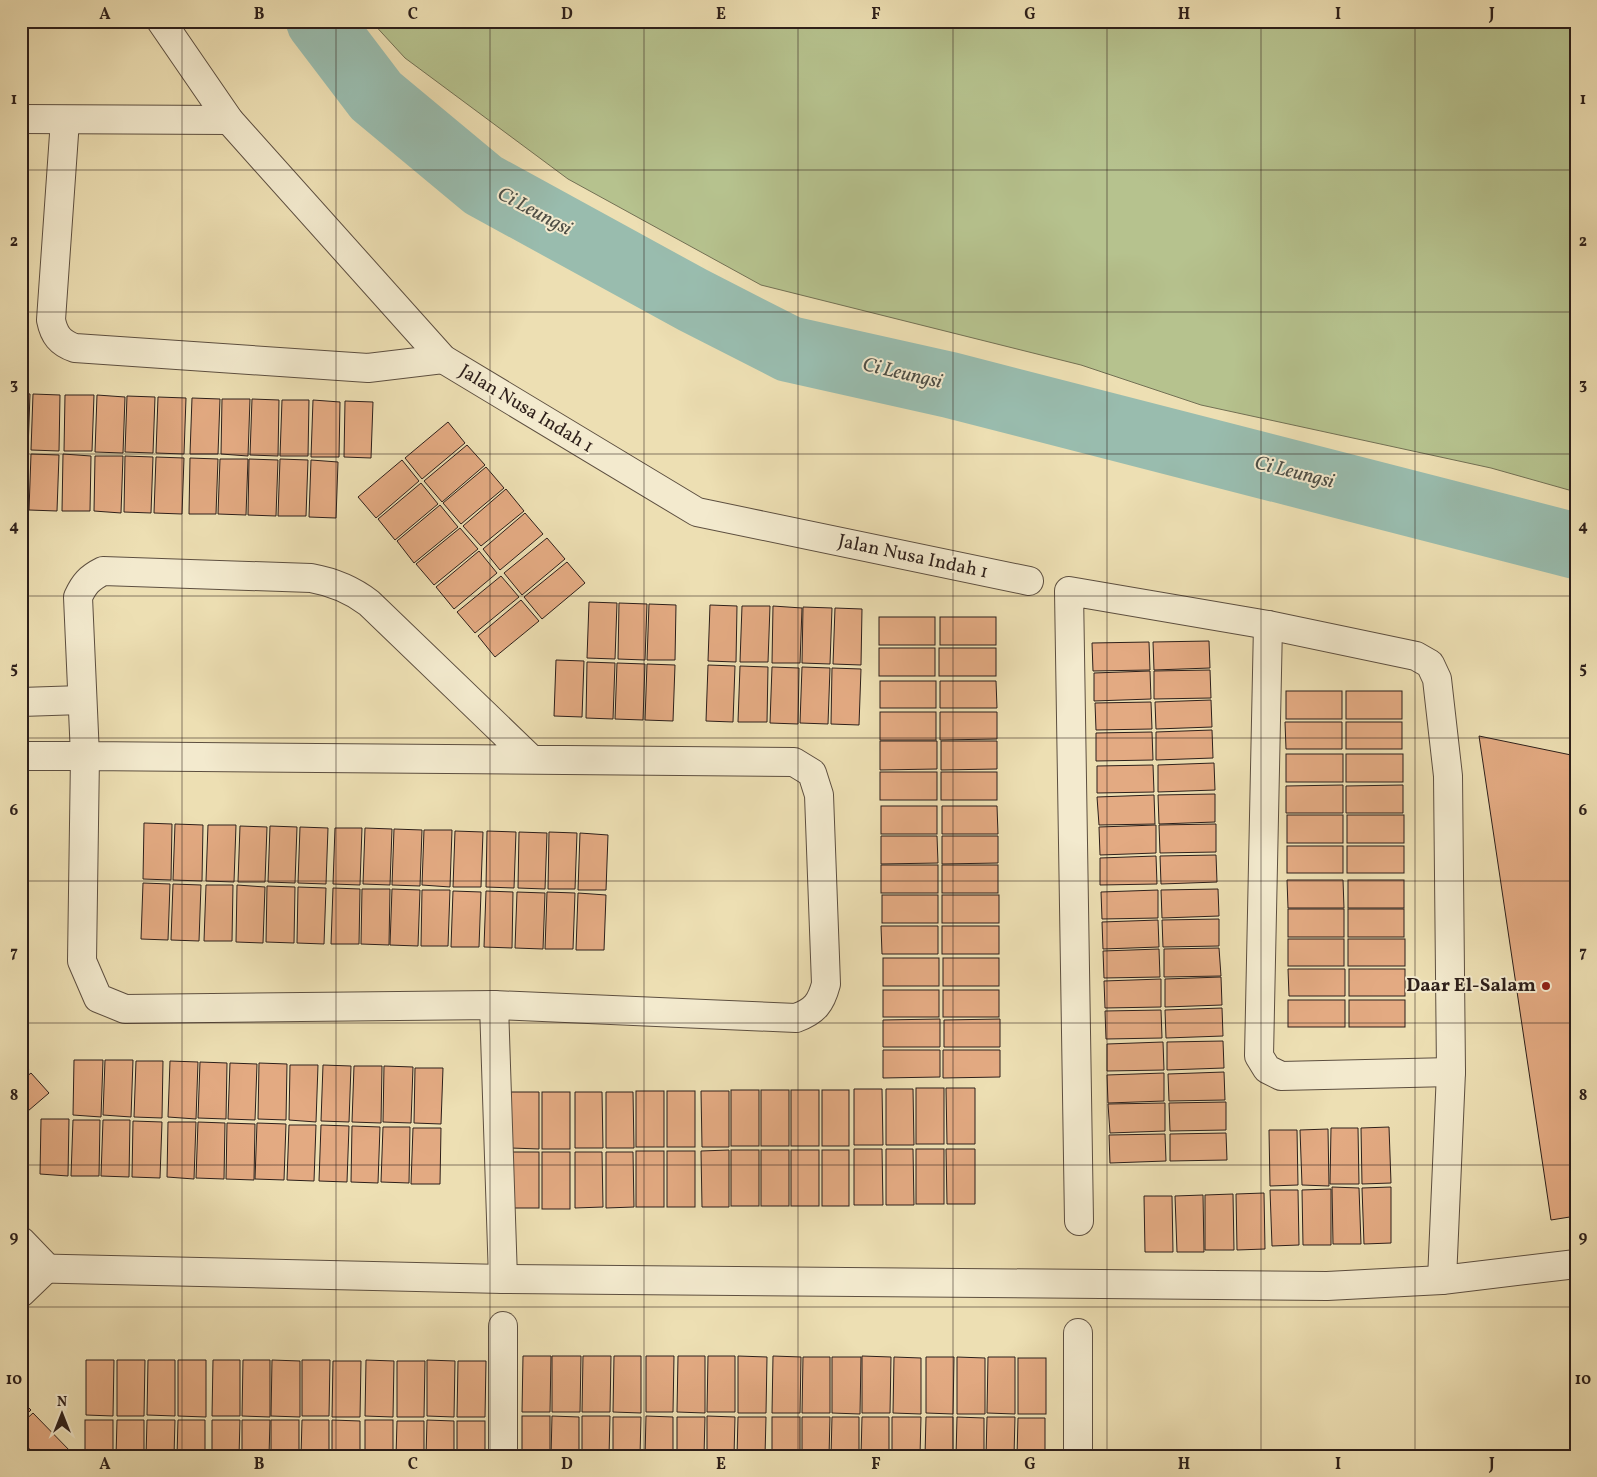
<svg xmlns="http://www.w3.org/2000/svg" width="1597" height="1477" font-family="Vollkorn,serif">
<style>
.green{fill:#b6c28e;stroke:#727054}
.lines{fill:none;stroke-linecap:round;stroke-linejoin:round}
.river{stroke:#99bcae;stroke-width:66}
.building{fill:#e3aa82;stroke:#2d1f1a}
.minor-casing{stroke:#5d4f40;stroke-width:30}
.tertiary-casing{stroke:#5d4f40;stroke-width:30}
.minor{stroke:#f3eace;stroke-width:28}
.tertiary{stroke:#f3eace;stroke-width:28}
.grid{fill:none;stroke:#2d1f1a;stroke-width:1;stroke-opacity:0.55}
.poi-dot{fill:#8f2418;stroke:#f3eace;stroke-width:2}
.labels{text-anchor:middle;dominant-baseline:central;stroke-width:4;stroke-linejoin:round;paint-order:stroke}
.street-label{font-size:19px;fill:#2d1f1a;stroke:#f3eace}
.poi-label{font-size:19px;font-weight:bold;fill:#2d1f1a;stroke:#f3eace;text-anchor:end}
.water-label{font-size:20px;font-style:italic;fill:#4d4e46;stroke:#f3eace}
.neatline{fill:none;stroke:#2d1f1a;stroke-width:2}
.grid-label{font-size:16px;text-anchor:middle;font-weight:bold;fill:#2d1f1a}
</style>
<rect width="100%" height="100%" fill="#eddfb3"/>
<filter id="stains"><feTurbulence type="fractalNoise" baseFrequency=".004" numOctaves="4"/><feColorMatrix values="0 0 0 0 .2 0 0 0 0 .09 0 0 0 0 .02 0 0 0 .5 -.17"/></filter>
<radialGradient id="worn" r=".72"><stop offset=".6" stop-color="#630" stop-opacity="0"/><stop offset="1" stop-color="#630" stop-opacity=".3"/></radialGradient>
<polygon class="green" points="371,21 1576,21 1576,492 1491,468 1201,405 1081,365 761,285 568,179 405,58"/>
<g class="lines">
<polyline class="river" points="319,21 376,96 483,185 693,300 789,349 950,385 1576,546"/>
</g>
<g class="building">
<polygon points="21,393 30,394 28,450 21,450"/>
<polygon points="33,394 60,395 59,451 31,450"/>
<polygon points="65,395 94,395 92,451 64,451"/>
<polygon points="97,395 125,397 123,453 95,452"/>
<polygon points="127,396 155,397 153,453 125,452"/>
<polygon points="158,397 186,398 184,454 156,453"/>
<polygon points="192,398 220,399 218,454 190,454"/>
<polygon points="222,399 250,399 248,456 221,454"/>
<polygon points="252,399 279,400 278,456 250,455"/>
<polygon points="282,400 309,400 308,456 280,456"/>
<polygon points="313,400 340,402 339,457 311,457"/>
<polygon points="345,401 373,402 371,458 344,457"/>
<polygon points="448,422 465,443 422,479 405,458"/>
<polygon points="467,445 485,465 442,502 424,481"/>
<polygon points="21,454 28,454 26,510 21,510"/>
<polygon points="31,454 59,455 57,511 29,510"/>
<polygon points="63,454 91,456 90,511 62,511"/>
<polygon points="95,456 123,456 121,513 94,511"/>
<polygon points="125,456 153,457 151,513 124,512"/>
<polygon points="156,457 184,458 182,514 154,513"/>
<polygon points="190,458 218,459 216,514 189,514"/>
<polygon points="220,459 248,459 246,515 218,514"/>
<polygon points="249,459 278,460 276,516 248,515"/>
<polygon points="280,459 308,460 306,516 278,516"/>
<polygon points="311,460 338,462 336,518 309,517"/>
<polygon points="402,460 419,481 376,518 358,497"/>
<polygon points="486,467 504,488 461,524 443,503"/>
<polygon points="421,483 438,504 395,540 378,519"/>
<polygon points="506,489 524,511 481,546 463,526"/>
<polygon points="440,505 458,527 414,563 397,541"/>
<polygon points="525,513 543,534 500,570 483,549"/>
<polygon points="460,528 478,549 434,585 416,564"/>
<polygon points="547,538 565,559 522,595 504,573"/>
<polygon points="479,551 497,573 454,609 436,587"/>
<polygon points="567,562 585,583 542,619 524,597"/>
<polygon points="501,576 519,597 475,633 457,612"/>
<polygon points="521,600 539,621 495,657 478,636"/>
<polygon points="589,602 617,603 615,659 587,658"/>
<polygon points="619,603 647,604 645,660 618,659"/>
<polygon points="649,604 676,605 675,660 647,660"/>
<polygon points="710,605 737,606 736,662 708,661"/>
<polygon points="742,606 770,606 768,662 740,662"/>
<polygon points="773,606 802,608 800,663 772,663"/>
<polygon points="803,607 832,608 830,664 802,663"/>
<polygon points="835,608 862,609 861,665 833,664"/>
<rect x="879" y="617" width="56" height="28"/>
<rect x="940" y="617" width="56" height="28"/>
<polygon points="1209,641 1210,668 1154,670 1153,642"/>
<polygon points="1149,642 1150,670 1093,671 1092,643"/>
<rect x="879" y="648" width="56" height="28"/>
<rect x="939" y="648" width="57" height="28"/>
<polygon points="556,660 584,661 582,717 554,716"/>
<polygon points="587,662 615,663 613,719 586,718"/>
<polygon points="617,663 645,664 643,720 615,719"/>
<polygon points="647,664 675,665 673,721 645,720"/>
<polygon points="708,665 735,666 733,722 706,721"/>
<polygon points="740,666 768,667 767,722 738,722"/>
<polygon points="772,667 799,668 798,724 770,723"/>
<polygon points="802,667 830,668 828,724 800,723"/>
<polygon points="832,668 861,669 859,725 831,724"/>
<polygon points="1210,670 1211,698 1154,699 1154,671"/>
<polygon points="1150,671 1151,699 1094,701 1094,673"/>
<rect x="880" y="681" width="56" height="27"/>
<polygon points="940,681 996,681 997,708 940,708"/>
<rect x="1286" y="691" width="56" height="28"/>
<rect x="1346" y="691" width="56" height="28"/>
<polygon points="1211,700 1212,727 1156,729 1155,702"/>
<polygon points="1151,702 1152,729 1096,730 1095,703"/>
<rect x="880" y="712" width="56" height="28"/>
<polygon points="940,712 997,712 997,739 940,740"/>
<polygon points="1285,722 1342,722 1342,749 1286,749"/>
<rect x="1346" y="722" width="56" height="27"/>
<polygon points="1212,730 1213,758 1156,760 1156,732"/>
<polygon points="1152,732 1153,760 1096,761 1096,733"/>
<polygon points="1479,736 1576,756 1576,1216 1551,1220"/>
<polygon points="880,741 937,741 937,769 880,770"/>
<polygon points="941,741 997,741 997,769 941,770"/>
<rect x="1286" y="754" width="57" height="28"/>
<rect x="1346" y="754" width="57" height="28"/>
<polygon points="1214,763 1215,790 1158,792 1158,765"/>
<polygon points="1153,765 1154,792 1097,793 1097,766"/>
<rect x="880" y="772" width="57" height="28"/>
<rect x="941" y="772" width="56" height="28"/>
<polygon points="1343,785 1343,813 1286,813 1286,786"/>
<polygon points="1403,785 1403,813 1346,813 1346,786"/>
<polygon points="1215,794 1215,822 1159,824 1158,795"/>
<polygon points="1154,795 1155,824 1099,825 1097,797"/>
<rect x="881" y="806" width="56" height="28"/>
<polygon points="942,806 997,806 998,834 942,834"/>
<rect x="1287" y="815" width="56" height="28"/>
<rect x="1347" y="815" width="57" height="28"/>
<polygon points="144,823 172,824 171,880 143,879"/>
<polygon points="175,824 203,825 202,881 173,880"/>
<polygon points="1216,824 1216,852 1160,853 1159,825"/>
<polygon points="208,825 236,825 234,882 206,881"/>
<polygon points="1156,825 1156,853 1100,855 1099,827"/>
<polygon points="240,826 267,827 265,882 238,882"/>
<polygon points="270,826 297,827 295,883 268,882"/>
<polygon points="300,827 328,828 326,884 298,883"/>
<polygon points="335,828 362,828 360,885 333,884"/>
<polygon points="365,828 392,829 390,885 363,884"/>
<polygon points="394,829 422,830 420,886 392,885"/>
<polygon points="424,830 452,830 450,887 422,885"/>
<polygon points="455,831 483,832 481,887 453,887"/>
<polygon points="487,831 516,832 514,888 486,887"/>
<polygon points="519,832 547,833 545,889 518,888"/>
<polygon points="549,832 577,833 575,889 548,889"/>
<polygon points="580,833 608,835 606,890 578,890"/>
<polygon points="881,836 937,836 938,863 881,864"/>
<polygon points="942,836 998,836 998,863 942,864"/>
<rect x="1287" y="846" width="56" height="27"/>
<rect x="1347" y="846" width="57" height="27"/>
<polygon points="1216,855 1217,882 1161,884 1160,856"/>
<polygon points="1156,856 1157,884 1100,885 1100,858"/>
<rect x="881" y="865" width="57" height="28"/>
<rect x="942" y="865" width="56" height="28"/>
<polygon points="1287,880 1343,880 1344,908 1288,908"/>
<rect x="1348" y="880" width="56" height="28"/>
<polygon points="143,883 170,884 168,940 141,939"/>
<polygon points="173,884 201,885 199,941 171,940"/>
<polygon points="206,885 233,885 232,941 204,941"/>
<polygon points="237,885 265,887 263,943 236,942"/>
<polygon points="267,886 295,887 294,943 266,942"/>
<polygon points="298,887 326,888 324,944 297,943"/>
<polygon points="333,888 360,889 359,944 331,944"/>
<polygon points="362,889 390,889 389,945 361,944"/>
<polygon points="392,889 420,890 418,946 390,945"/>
<polygon points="1218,889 1219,916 1162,918 1161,890"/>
<polygon points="422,890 450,890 448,946 421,946"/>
<polygon points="1158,890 1158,918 1102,919 1101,892"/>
<polygon points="453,891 481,892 479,947 451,947"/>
<polygon points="486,891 513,892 512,948 484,947"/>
<polygon points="517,892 545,893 543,949 515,948"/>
<polygon points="547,892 575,893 573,949 545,949"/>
<polygon points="578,893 606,895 604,950 576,950"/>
<rect x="882" y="895" width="56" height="28"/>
<rect x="942" y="895" width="57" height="28"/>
<rect x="1288" y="909" width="56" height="28"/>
<rect x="1348" y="909" width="56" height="28"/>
<polygon points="1219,919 1219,946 1163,947 1162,920"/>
<polygon points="1158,920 1159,947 1103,949 1102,922"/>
<polygon points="881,926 938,926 938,954 882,954"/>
<rect x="942" y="926" width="57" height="28"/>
<rect x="1288" y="939" width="56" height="27"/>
<rect x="1348" y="939" width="57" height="27"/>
<polygon points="1219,948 1221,976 1164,977 1164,949"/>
<polygon points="1159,949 1160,977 1104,978 1103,951"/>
<rect x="883" y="958" width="56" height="28"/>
<rect x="943" y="958" width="56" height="28"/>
<polygon points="1288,969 1345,969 1345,996 1289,996"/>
<rect x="1349" y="969" width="56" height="27"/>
<polygon points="1221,977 1222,1005 1165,1007 1165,979"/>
<polygon points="1161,979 1161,1007 1105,1008 1104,981"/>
<rect x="883" y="990" width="56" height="27"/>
<rect x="943" y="990" width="56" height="27"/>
<rect x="1288" y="1000" width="57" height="27"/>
<rect x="1349" y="1000" width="56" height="27"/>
<polygon points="1222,1008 1223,1036 1166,1038 1165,1010"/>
<polygon points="1161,1010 1162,1038 1106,1039 1105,1011"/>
<polygon points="940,1019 940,1047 883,1047 883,1020"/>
<polygon points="1000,1019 1000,1047 944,1047 944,1020"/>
<polygon points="1223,1041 1224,1068 1167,1070 1167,1042"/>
<polygon points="1163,1042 1164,1070 1107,1071 1107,1044"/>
<polygon points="883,1050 940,1050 940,1077 883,1078"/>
<polygon points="943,1050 1000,1050 1000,1077 943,1078"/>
<polygon points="74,1060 103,1060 101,1117 73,1115"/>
<polygon points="105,1060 133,1060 131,1117 103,1115"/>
<polygon points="21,1061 29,1070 21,1077"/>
<polygon points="136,1061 163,1061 162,1118 134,1117"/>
<polygon points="170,1061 198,1062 196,1119 168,1117"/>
<polygon points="200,1062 227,1063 226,1119 198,1118"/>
<polygon points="230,1063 257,1064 255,1120 228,1119"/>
<polygon points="259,1063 287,1064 286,1120 258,1119"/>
<polygon points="290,1065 318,1065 316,1122 289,1120"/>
<polygon points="323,1065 351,1066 349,1122 321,1121"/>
<polygon points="354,1066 382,1066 381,1123 352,1122"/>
<polygon points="384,1066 413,1067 411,1123 383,1122"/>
<polygon points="415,1068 443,1068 441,1124 414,1123"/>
<polygon points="1224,1072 1225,1100 1169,1101 1168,1074"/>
<polygon points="31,1073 49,1093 21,1117 21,1081"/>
<polygon points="1164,1073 1164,1101 1108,1103 1107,1075"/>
<rect x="916" y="1088" width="28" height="56"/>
<polygon points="946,1088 975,1088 975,1144 947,1144"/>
<polygon points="854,1089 882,1089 883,1145 854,1145"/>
<polygon points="886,1089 913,1089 914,1145 886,1145"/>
<rect x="731" y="1090" width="28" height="56"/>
<rect x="761" y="1090" width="28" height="56"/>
<rect x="791" y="1090" width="28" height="56"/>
<rect x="822" y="1090" width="27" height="56"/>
<rect x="636" y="1091" width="28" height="56"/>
<rect x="667" y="1091" width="28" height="56"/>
<polygon points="701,1091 729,1091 729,1147 702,1147"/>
<polygon points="511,1092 539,1092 539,1149 511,1148"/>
<rect x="542" y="1092" width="28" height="57"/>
<polygon points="575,1092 602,1092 603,1148 575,1148"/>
<polygon points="606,1092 633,1092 634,1148 606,1148"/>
<polygon points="1226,1102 1226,1130 1170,1131 1169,1103"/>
<polygon points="1165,1103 1165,1131 1110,1133 1108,1104"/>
<polygon points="41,1119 69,1119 68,1176 40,1174"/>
<polygon points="73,1120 100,1120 99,1176 71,1176"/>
<polygon points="103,1120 130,1120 129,1177 101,1176"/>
<polygon points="133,1121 162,1122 160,1178 132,1177"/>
<polygon points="168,1122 196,1122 194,1179 167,1177"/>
<polygon points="198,1122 225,1123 224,1179 196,1178"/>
<polygon points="227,1123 255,1124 254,1180 226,1179"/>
<polygon points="257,1123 286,1124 284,1180 255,1179"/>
<polygon points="289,1125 316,1125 314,1181 287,1180"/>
<polygon points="321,1125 349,1126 347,1182 319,1181"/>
<polygon points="352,1126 380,1127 378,1183 351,1182"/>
<polygon points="383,1127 410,1127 409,1183 381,1182"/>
<polygon points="1389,1127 1391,1183 1362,1184 1361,1128"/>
<polygon points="413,1128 441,1128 440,1184 411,1184"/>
<polygon points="1331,1128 1358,1128 1359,1184 1330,1184"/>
<polygon points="1328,1129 1329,1186 1302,1185 1300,1130"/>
<polygon points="1269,1130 1297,1130 1298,1185 1270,1186"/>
<polygon points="1226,1133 1227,1160 1170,1161 1170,1134"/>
<polygon points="1165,1134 1166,1161 1110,1163 1109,1135"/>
<polygon points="854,1149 882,1149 883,1205 854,1205"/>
<polygon points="886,1149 913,1149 914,1205 886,1205"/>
<rect x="916" y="1149" width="28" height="55"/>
<polygon points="946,1149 975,1149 975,1204 947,1204"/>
<polygon points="729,1150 729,1207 702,1207 701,1151"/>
<rect x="731" y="1150" width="28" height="56"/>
<rect x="761" y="1150" width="28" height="56"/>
<rect x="791" y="1150" width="28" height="56"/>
<rect x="822" y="1150" width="27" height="56"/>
<rect x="636" y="1151" width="28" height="56"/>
<rect x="667" y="1151" width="28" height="56"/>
<rect x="511" y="1152" width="28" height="56"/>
<rect x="542" y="1152" width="28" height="57"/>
<polygon points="575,1152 602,1152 603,1207 575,1208"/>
<polygon points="606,1152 633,1152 634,1207 606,1208"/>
<polygon points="1332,1187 1359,1188 1361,1244 1333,1244"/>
<polygon points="1391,1187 1391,1243 1364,1244 1362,1188"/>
<polygon points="1331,1189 1331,1245 1303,1245 1302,1190"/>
<polygon points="1270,1190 1298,1190 1299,1245 1272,1246"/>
<polygon points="1264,1193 1265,1249 1237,1250 1236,1194"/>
<polygon points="1233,1194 1234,1250 1205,1250 1205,1195"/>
<polygon points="1203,1195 1204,1252 1177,1252 1175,1196"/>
<polygon points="1144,1196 1172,1196 1173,1252 1145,1252"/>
<polygon points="523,1356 551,1356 550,1412 522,1412"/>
<polygon points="552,1356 581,1356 580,1412 552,1412"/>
<polygon points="583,1356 611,1356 610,1412 582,1412"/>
<polygon points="614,1356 641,1356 641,1413 613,1412"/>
<polygon points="646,1356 674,1356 673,1412 646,1412"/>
<polygon points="678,1356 705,1356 705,1413 677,1412"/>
<polygon points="708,1356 735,1356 735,1412 707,1412"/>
<polygon points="738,1356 767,1357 766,1413 738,1413"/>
<polygon points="773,1356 801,1357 800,1413 772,1413"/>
<polygon points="862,1356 891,1357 890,1413 862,1413"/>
<polygon points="803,1357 830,1357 830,1413 802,1413"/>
<polygon points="832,1357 861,1357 860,1414 832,1413"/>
<polygon points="894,1357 921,1358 921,1414 893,1413"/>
<polygon points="926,1357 954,1357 953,1414 926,1413"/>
<polygon points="957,1357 985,1358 985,1414 957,1414"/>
<polygon points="988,1357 1015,1357 1015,1414 987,1413"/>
<rect x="1018" y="1358" width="28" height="56"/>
<polygon points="86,1360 114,1360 113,1416 86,1415"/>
<polygon points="117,1360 145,1360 144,1416 117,1416"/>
<polygon points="148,1360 175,1360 175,1416 147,1415"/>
<polygon points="178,1360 206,1360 206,1417 178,1416"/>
<polygon points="213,1360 240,1360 240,1416 212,1416"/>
<polygon points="243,1360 270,1360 270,1417 242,1416"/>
<polygon points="272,1360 300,1361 300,1417 271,1416"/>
<polygon points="302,1360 330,1360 329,1416 302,1416"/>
<polygon points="366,1360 394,1361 393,1417 365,1416"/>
<polygon points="427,1360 455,1361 454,1417 427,1416"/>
<polygon points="333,1361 361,1361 360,1417 332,1417"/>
<polygon points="397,1361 425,1361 424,1417 397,1417"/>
<polygon points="458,1361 486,1361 485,1417 457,1417"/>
<polygon points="21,1400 31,1410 21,1419"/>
<polygon points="33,1413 72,1453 70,1456 36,1456 21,1440 21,1424"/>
<rect x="522" y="1416" width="28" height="40"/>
<polygon points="552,1416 579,1417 579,1456 551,1456"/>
<polygon points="582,1416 610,1416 609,1456 582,1456"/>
<polygon points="646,1416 673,1417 673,1456 645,1456"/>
<polygon points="707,1416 735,1417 734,1456 707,1456"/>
<polygon points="613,1417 641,1417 640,1456 613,1456"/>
<polygon points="677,1417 705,1417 704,1456 677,1456"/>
<polygon points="738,1417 766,1417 765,1456 737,1456"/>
<rect x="772" y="1417" width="28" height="39"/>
<polygon points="802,1417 830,1417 829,1456 802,1456"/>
<polygon points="832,1417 859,1417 859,1456 831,1456"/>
<polygon points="862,1417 889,1417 889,1456 861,1456"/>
<polygon points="892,1417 921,1417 920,1456 892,1456"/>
<polygon points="926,1417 953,1417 953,1456 925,1456"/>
<polygon points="957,1417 984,1418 984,1456 956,1456"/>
<polygon points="987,1417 1015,1417 1014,1456 986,1456"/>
<polygon points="1018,1418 1045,1418 1045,1456 1017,1456"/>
<rect x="85" y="1420" width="28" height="36"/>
<polygon points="117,1420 144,1420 144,1456 116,1456"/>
<polygon points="147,1420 175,1420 174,1456 146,1456"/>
<polygon points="178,1420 205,1420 205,1456 177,1456"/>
<polygon points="212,1420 240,1420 239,1456 212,1456"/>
<polygon points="242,1420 270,1420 269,1456 242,1456"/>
<rect x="271" y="1420" width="28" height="36"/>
<polygon points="302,1420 329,1420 329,1456 301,1456"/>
<polygon points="332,1420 360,1421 360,1456 332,1456"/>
<rect x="365" y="1420" width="28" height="36"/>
<polygon points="427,1420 454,1421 454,1456 426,1456"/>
<polygon points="397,1421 424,1421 424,1456 396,1456"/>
<rect x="457" y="1421" width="28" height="35"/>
</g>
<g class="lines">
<g class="minor-casing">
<g id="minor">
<polyline points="161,21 229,120 443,359 697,512 1029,581"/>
<polyline points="21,119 229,120"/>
<path d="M65 120 51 320C54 335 60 343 75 348L368 368 443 359"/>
<polyline points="1268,625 1259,1056 1267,1069 1281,1076 1451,1072"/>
<polyline points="21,702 82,700"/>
<path d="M21 756H85L794 762 812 773 819 795 826 984C821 1003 815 1011 796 1018L494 1005 125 1009 98 998 82 961 85 756 78 597C84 584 89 578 103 571L311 578C333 582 351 589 369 603L530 758"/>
<polyline points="494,1005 503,1279"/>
<polyline points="1079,1221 1069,591 1268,625 1416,656 1430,664 1437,679 1448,776 1451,1072 1442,1280"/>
<polyline points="1078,1333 1078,1456"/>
<polyline points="503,1456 503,1326"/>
</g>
</g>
<g class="tertiary-casing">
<g id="tertiary">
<polyline points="21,1241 47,1268 21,1293"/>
<polyline points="21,1268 503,1279 1327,1286 1442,1280 1576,1264"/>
</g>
</g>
<use href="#minor" class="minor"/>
<use href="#tertiary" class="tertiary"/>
</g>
<path class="grid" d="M182 21V1456M336 21V1456M490 21V1456M644 21V1456M798 21V1456M953 21V1456M1107 21V1456M1261 21V1456M1415 21V1456M21 170H1576M21 312H1576M21 454H1576M21 596H1576M21 738H1576M21 881H1576M21 1023H1576M21 1165H1576M21 1307H1576"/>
<circle class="poi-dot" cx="1546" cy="986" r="5"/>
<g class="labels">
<g class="street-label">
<text transform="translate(526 409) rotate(31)">Jalan Nusa Indah 1</text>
<text transform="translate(913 557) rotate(12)">Jalan Nusa Indah 1</text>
</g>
<g class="poi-label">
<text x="1536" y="986">Daar El-Salam</text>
</g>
<g class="water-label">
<text transform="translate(534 212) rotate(28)">Ci Leungsi</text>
<text transform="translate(902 374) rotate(13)">Ci Leungsi</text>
<text transform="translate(1294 473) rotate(14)">Ci Leungsi</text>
</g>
</g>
<rect width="1597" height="1477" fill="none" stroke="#eddfb3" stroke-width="55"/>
<g transform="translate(62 1414)" stroke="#f3eace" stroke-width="4" paint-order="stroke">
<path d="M0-4L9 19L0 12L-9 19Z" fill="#2d1f1a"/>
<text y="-8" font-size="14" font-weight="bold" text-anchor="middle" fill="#2d1f1a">N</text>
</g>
<rect x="28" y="28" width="1542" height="1422" class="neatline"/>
<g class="grid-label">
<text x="105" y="19">A</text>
<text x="259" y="19">B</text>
<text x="413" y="19">C</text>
<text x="567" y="19">D</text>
<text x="721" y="19">E</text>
<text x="876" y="19">F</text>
<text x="1030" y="19">G</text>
<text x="1184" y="19">H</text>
<text x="1338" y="19">I</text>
<text x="1492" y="19">J</text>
<text x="14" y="104">1</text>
<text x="1583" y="104">1</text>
<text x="14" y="246">2</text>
<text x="1583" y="246">2</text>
<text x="14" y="389">3</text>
<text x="1583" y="389">3</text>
<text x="14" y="531">4</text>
<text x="1583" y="531">4</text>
<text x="14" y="673">5</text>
<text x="1583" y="673">5</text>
<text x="14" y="815">6</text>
<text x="1583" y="815">6</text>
<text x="14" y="957">7</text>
<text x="1583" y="957">7</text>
<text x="14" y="1100">8</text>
<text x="1583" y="1100">8</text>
<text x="14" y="1242">9</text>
<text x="1583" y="1242">9</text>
<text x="14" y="1384">10</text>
<text x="1583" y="1384">10</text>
<text x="105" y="1469">A</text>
<text x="259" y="1469">B</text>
<text x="413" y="1469">C</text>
<text x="567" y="1469">D</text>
<text x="721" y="1469">E</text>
<text x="876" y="1469">F</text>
<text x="1030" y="1469">G</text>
<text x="1184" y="1469">H</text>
<text x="1338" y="1469">I</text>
<text x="1492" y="1469">J</text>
</g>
<rect width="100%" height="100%" filter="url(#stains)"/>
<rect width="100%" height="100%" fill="url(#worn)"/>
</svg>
